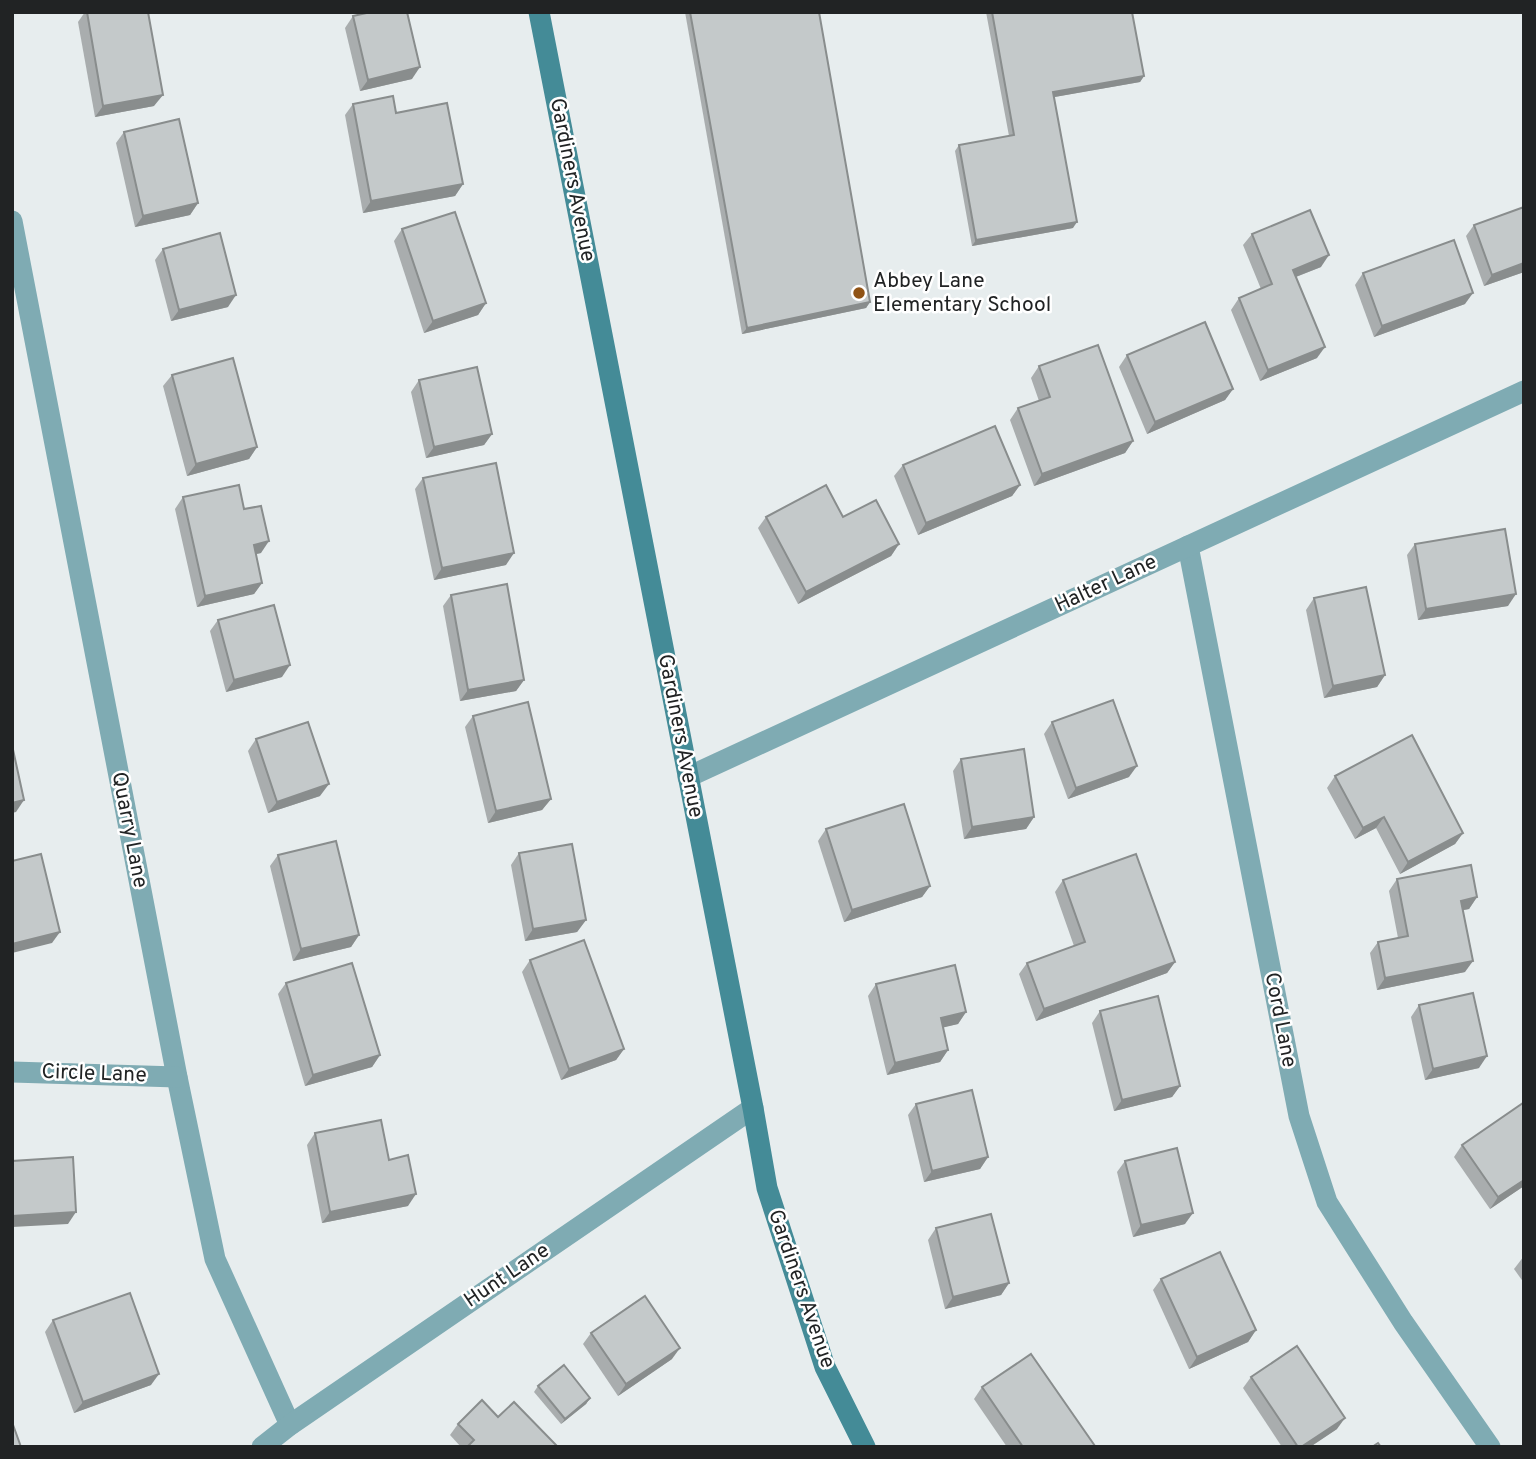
<svg xmlns="http://www.w3.org/2000/svg" width="1536" height="1459" font-family="Overpass,sans-serif">
<style>
.lines{fill:none;stroke-linecap:round;stroke-linejoin:round}
.street{stroke:#7fabb3;stroke-width:21}
.secondary{stroke:#448b97;stroke-width:21}
.wall{fill:#a9adae}
.shaded-wall{fill:#898d8d}
.building{fill:#c4c9ca;stroke:#898d8d;stroke-width:2}
.poi-dot{fill:#905315;stroke:#fff;stroke-width:2.5}
.labels{text-anchor:middle;dominant-baseline:central;stroke-width:5;stroke-linejoin:round;paint-order:stroke}
.street-label{font-size:21px;fill:#212324;stroke:#fff}
.poi-label{font-size:21px;fill:#212324;stroke:#fff;text-anchor:start}
</style>
<rect width="100%" height="100%" fill="#e7edee"/>
<g class="lines">
<g class="street">
<polyline points="12,221 177,1077 215,1259 290,1425"/>
<polyline points="1188,546 1299,1116 1327,1202 1403,1322 1490,1447"/>
<polyline points="688,777 1524,391"/>
<polyline points="12,1072 177,1077"/>
<polyline points="262,1447 290,1425 753,1108"/>
</g>
<polyline class="secondary" points="539,12 753,1108 767,1188 825,1367 865,1447"/>
</g>
<g class="wall">
<polygon points="85,12 148,12 154,106 95,117 78,22"/>
<polygon points="685,12 819,12 870,302 866,308 742,334"/>
<polygon points="986,12 1132,12 1144,76 1140,82 1054,97 1073,228 972,246 955,151 959,145 1009,136"/>
<polygon points="353,16 412,79 360,91 345,28"/>
<polygon points="353,104 396,113 463,184 455,196 363,213 345,115"/>
<polygon points="124,132 198,203 190,215 135,227 116,143"/>
<polygon points="1474,225 1524,272 1484,286 1466,236"/>
<polygon points="402,229 486,303 478,315 424,333 394,241"/>
<polygon points="1252,234 1321,267 1296,277 1317,358 1260,381 1231,310 1239,298 1261,289 1243,245"/>
<polygon points="163,249 228,307 171,321 155,260"/>
<polygon points="1363,273 1465,304 1374,337 1355,285"/>
<polygon points="1127,355 1233,389 1225,400 1147,434 1119,367"/>
<polygon points="1039,366 1133,441 1125,453 1034,486 1010,420 1018,408 1039,401 1031,378"/>
<polygon points="172,375 257,447 249,459 187,476 163,386"/>
<polygon points="419,380 492,434 484,445 426,458 411,392"/>
<polygon points="903,465 1020,485 1012,496 918,535 894,476"/>
<polygon points="423,478 506,565 434,580 415,489"/>
<polygon points="183,497 244,509 261,553 256,554 262,583 254,594 197,607 175,509"/>
<polygon points="766,517 843,517 899,544 891,556 798,604 758,528"/>
<polygon points="1415,544 1508,606 1418,620 1407,555"/>
<polygon points="451,595 524,680 516,691 460,701 443,606"/>
<polygon points="1314,598 1385,675 1377,687 1324,698 1306,610"/>
<polygon points="218,620 282,677 226,692 210,631"/>
<polygon points="473,716 551,799 542,810 488,823 465,727"/>
<polygon points="1052,722 1129,777 1068,799 1044,734"/>
<polygon points="256,739 320,796 268,813 248,751"/>
<polygon points="961,759 1034,817 1026,829 964,839 953,771"/>
<polygon points="1335,776 1463,833 1455,844 1400,874 1376,828 1355,839 1327,788"/>
<polygon points="826,829 930,886 922,897 844,922 818,841"/>
<polygon points="519,853 586,920 577,932 525,941 511,865"/>
<polygon points="278,855 359,935 351,947 293,961 270,866"/>
<polygon points="1397,879 1477,897 1469,909 1463,910 1465,972 1377,990 1370,953 1378,942 1398,938 1389,891"/>
<polygon points="1063,880 1175,962 1167,973 1036,1021 1019,974 1027,963 1074,946 1055,892"/>
<polygon points="530,960 624,1049 616,1060 561,1080 522,972"/>
<polygon points="286,983 380,1055 372,1067 305,1086 278,994"/>
<polygon points="876,984 966,1012 958,1024 943,1027 948,1050 940,1062 887,1075 868,996"/>
<polygon points="1419,1005 1479,1068 1425,1080 1411,1017"/>
<polygon points="1100,1011 1180,1086 1172,1097 1114,1111 1092,1023"/>
<polygon points="916,1104 988,1157 980,1169 924,1182 908,1115"/>
<polygon points="315,1133 389,1160 408,1206 322,1223 307,1145"/>
<polygon points="1462,1145 1524,1186 1490,1209 1454,1157"/>
<polygon points="1125,1161 1185,1224 1133,1237 1117,1172"/>
<polygon points="936,1228 1009,1283 1001,1295 945,1309 928,1240"/>
<polygon points="1524,1256 1524,1283 1514,1269"/>
<polygon points="1161,1279 1256,1330 1248,1342 1189,1369 1153,1290"/>
<polygon points="53,1320 151,1385 74,1413 45,1332"/>
<polygon points="591,1333 672,1359 618,1396 583,1344"/>
<polygon points="1251,1377 1337,1429 1310,1447 1282,1447 1243,1388"/>
<polygon points="538,1386 590,1398 586,1404 561,1424 534,1392"/>
<polygon points="982,1387 1095,1446 1007,1447 974,1399"/>
<polygon points="498,1417 557,1447 461,1447 450,1435 458,1424"/>
</g>
<g class="shaded-wall">
<polygon points="420,67 412,79 360,91 368,80"/>
<polygon points="1144,76 1140,82 1049,98 1053,92"/>
<polygon points="163,95 154,106 95,117 103,106"/>
<polygon points="463,184 455,196 363,213 371,201"/>
<polygon points="198,203 190,215 135,227 143,216"/>
<polygon points="1077,222 1073,228 972,246 976,240"/>
<polygon points="1329,255 1321,267 1285,281 1293,270"/>
<polygon points="1524,263 1524,272 1484,286 1492,275"/>
<polygon points="1473,293 1465,304 1374,337 1382,326"/>
<polygon points="236,295 228,307 171,321 179,310"/>
<polygon points="870,302 866,308 742,334 747,328"/>
<polygon points="486,303 478,315 424,333 433,321"/>
<polygon points="1325,347 1317,358 1260,381 1268,370"/>
<polygon points="1233,389 1225,400 1147,434 1155,422"/>
<polygon points="492,434 484,445 426,458 434,447"/>
<polygon points="1133,441 1125,453 1034,486 1042,474"/>
<polygon points="257,447 249,459 187,476 196,464"/>
<polygon points="1020,485 1012,496 918,535 926,523"/>
<polygon points="269,541 261,553 246,556 254,545"/>
<polygon points="899,544 891,556 798,604 806,592"/>
<polygon points="514,553 506,565 434,580 442,568"/>
<polygon points="262,583 254,594 197,607 205,596"/>
<polygon points="1516,594 1508,606 1418,620 1426,609"/>
<polygon points="290,665 282,677 226,692 234,680"/>
<polygon points="1385,675 1377,687 1324,698 1333,686"/>
<polygon points="524,680 516,691 460,701 468,690"/>
<polygon points="1137,766 1129,777 1068,799 1076,788"/>
<polygon points="329,784 320,796 268,813 277,802"/>
<polygon points="551,799 542,810 488,823 496,811"/>
<polygon points="24,800 16,812 12,813 12,803"/>
<polygon points="1034,817 1026,829 964,839 972,827"/>
<polygon points="1384,817 1376,828 1355,839 1363,828"/>
<polygon points="1463,833 1455,844 1400,874 1408,862"/>
<polygon points="930,886 922,897 844,922 852,910"/>
<polygon points="1477,897 1469,909 1453,912 1461,901"/>
<polygon points="586,920 577,932 525,941 533,929"/>
<polygon points="60,932 52,943 12,953 12,944"/>
<polygon points="359,935 351,947 293,961 301,949"/>
<polygon points="1473,961 1465,972 1377,990 1385,978"/>
<polygon points="1175,962 1167,973 1036,1021 1044,1009"/>
<polygon points="966,1012 958,1024 933,1030 941,1018"/>
<polygon points="624,1049 616,1060 561,1080 569,1069"/>
<polygon points="948,1050 940,1062 887,1075 895,1063"/>
<polygon points="380,1055 372,1067 305,1086 313,1075"/>
<polygon points="1487,1056 1479,1068 1425,1080 1433,1069"/>
<polygon points="1180,1086 1172,1097 1114,1111 1122,1100"/>
<polygon points="988,1157 980,1169 924,1182 932,1171"/>
<polygon points="1524,1180 1524,1186 1490,1209 1498,1197"/>
<polygon points="416,1194 408,1206 322,1223 330,1212"/>
<polygon points="76,1212 68,1224 12,1227 12,1216"/>
<polygon points="1193,1213 1185,1224 1133,1237 1141,1225"/>
<polygon points="1009,1283 1001,1295 945,1309 953,1297"/>
<polygon points="1256,1330 1248,1342 1189,1369 1197,1357"/>
<polygon points="680,1348 672,1359 618,1396 626,1384"/>
<polygon points="159,1374 151,1385 74,1413 83,1402"/>
<polygon points="590,1398 586,1404 561,1424 565,1419"/>
<polygon points="1345,1418 1337,1429 1310,1447 1301,1447"/>
</g>
<g class="building">
<polygon points="87,12 148,12 163,95 103,106"/>
<polygon points="371,12 407,12 420,67 368,80 353,16"/>
<polygon points="690,12 819,12 870,302 747,328"/>
<polygon points="992,12 1132,12 1144,76 1053,92 1077,222 976,240 959,145 1014,135"/>
<polygon points="393,96 396,113 447,103 463,184 371,201 353,104"/>
<polygon points="179,119 198,203 143,216 124,132"/>
<polygon points="1524,207 1524,263 1492,275 1474,225"/>
<polygon points="1310,210 1329,255 1293,270 1325,347 1268,370 1239,298 1272,284 1252,234"/>
<polygon points="455,212 486,303 433,321 402,229"/>
<polygon points="220,233 236,295 179,310 163,249"/>
<polygon points="1454,240 1473,293 1382,326 1363,273"/>
<polygon points="1205,322 1233,389 1155,422 1127,355"/>
<polygon points="1098,345 1133,441 1042,474 1018,408 1050,397 1039,366"/>
<polygon points="233,358 257,447 196,464 172,375"/>
<polygon points="477,367 492,434 434,447 419,380"/>
<polygon points="995,426 1020,485 926,523 903,465"/>
<polygon points="496,463 514,553 442,568 423,478"/>
<polygon points="239,485 244,509 261,506 269,541 254,545 262,583 205,596 183,497"/>
<polygon points="826,485 843,517 876,500 899,544 806,592 766,517"/>
<polygon points="1505,529 1516,594 1426,609 1415,544"/>
<polygon points="507,584 524,680 468,690 451,595"/>
<polygon points="1366,587 1385,675 1333,686 1314,598"/>
<polygon points="274,605 290,665 234,680 218,620"/>
<polygon points="1113,700 1137,766 1076,788 1052,722"/>
<polygon points="528,702 551,799 496,811 473,716"/>
<polygon points="308,722 329,784 277,802 256,739"/>
<polygon points="1412,735 1463,833 1408,862 1384,817 1363,828 1335,776"/>
<polygon points="12,745 24,800 12,803"/>
<polygon points="1024,749 1034,817 972,827 961,759"/>
<polygon points="904,804 930,886 852,910 826,829"/>
<polygon points="336,841 359,935 301,949 278,855"/>
<polygon points="572,844 586,920 533,929 519,853"/>
<polygon points="41,854 60,932 12,944 12,861"/>
<polygon points="1136,854 1175,962 1044,1009 1027,963 1085,942 1063,880"/>
<polygon points="1471,865 1477,897 1461,901 1473,961 1385,978 1378,942 1408,936 1397,879"/>
<polygon points="584,940 624,1049 569,1069 530,960"/>
<polygon points="352,963 380,1055 313,1075 286,983"/>
<polygon points="955,965 966,1012 941,1018 948,1050 895,1063 876,984"/>
<polygon points="1473,993 1487,1056 1433,1069 1419,1005"/>
<polygon points="1158,996 1180,1086 1122,1100 1100,1011"/>
<polygon points="972,1090 988,1157 932,1171 916,1104"/>
<polygon points="1523,1103 1524,1105 1524,1180 1498,1197 1462,1145"/>
<polygon points="381,1120 389,1160 408,1155 416,1194 330,1212 315,1133"/>
<polygon points="1177,1148 1193,1213 1141,1225 1125,1161"/>
<polygon points="73,1157 76,1212 12,1216 12,1161"/>
<polygon points="991,1214 1009,1283 953,1297 936,1228"/>
<polygon points="1220,1252 1256,1330 1197,1357 1161,1279"/>
<polygon points="130,1293 159,1374 83,1402 53,1320"/>
<polygon points="645,1296 680,1348 626,1384 591,1333"/>
<polygon points="1297,1346 1345,1418 1301,1447 1298,1447 1251,1377"/>
<polygon points="1031,1354 1095,1446 1023,1447 982,1387"/>
<polygon points="564,1365 590,1398 565,1419 538,1386"/>
<polygon points="482,1400 498,1417 514,1402 557,1446 467,1447 474,1440 458,1424"/>
<polygon points="12,1422 21,1447 12,1447"/>
<polygon points="1378,1443 1381,1447 1372,1447"/>
</g>
<circle class="poi-dot" cx="859" cy="293" r="7"/>
<g class="labels">
<g class="street-label">
<text transform="translate(572 180) rotate(79)">Gardiners Avenue</text>
<text transform="translate(1106 584) rotate(-25)">Halter Lane</text>
<text transform="translate(680 736) rotate(79)">Gardiners Avenue</text>
<text transform="translate(129 830) rotate(79)">Quarry Lane</text>
<text transform="translate(1280 1020) rotate(79)">Cord Lane</text>
<text transform="translate(94 1074) rotate(2)">Circle Lane</text>
<text transform="translate(507 1276) rotate(-34)">Hunt Lane</text>
<text transform="translate(801 1289) rotate(71)">Gardiners Avenue</text>
</g>
<g class="poi-label">
<text x="873" y="281">Abbey Lane<tspan x="873" dy="24">Elementary School</tspan></text>
</g>
</g>
<rect width="1536" height="1459" fill="none" stroke="#212324" stroke-width="28"/>
</svg>
